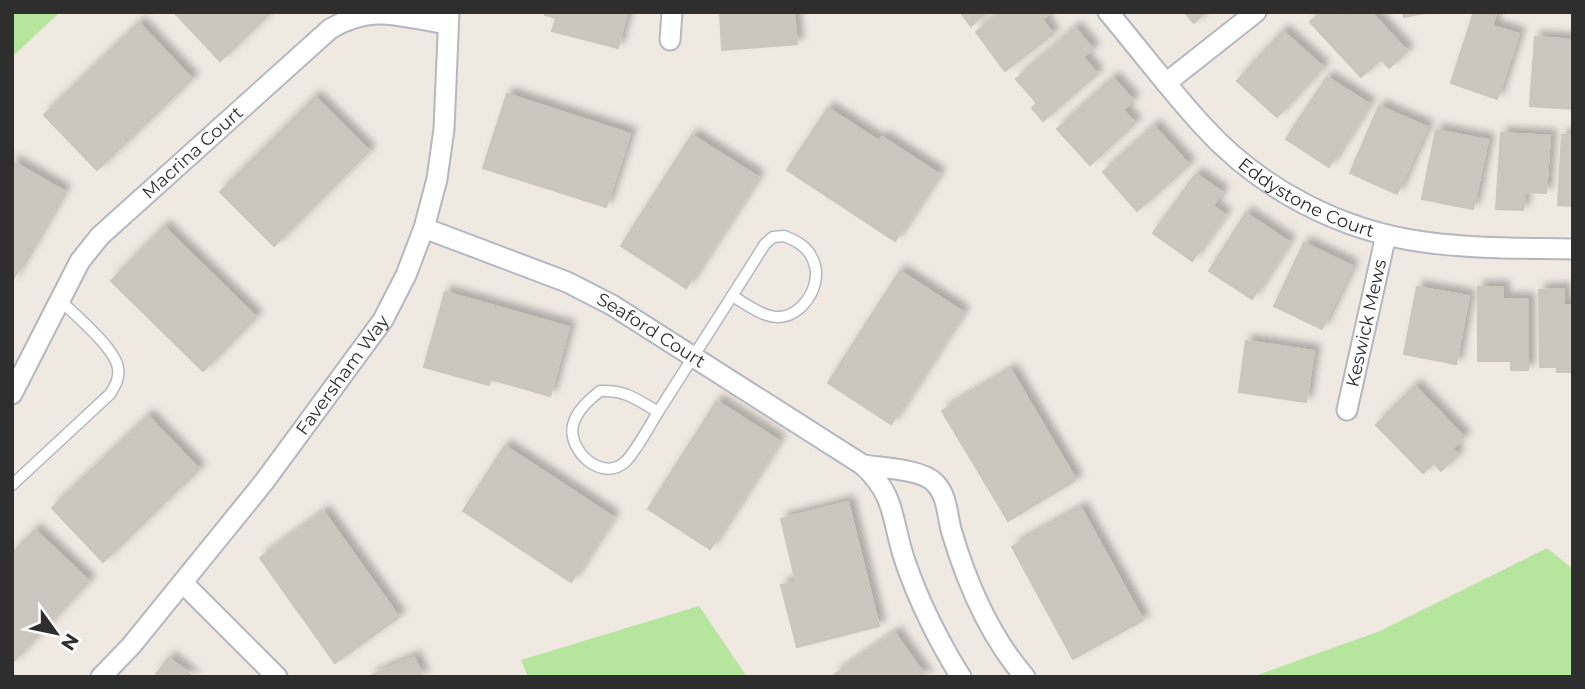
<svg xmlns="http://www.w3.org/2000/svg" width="1585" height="689" font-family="Montserrat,sans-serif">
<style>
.green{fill:#b6e59e}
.building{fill:#cbc7bf;stroke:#cbc5ba;stroke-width:2;filter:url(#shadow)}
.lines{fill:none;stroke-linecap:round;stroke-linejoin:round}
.lane-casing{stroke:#b4b7c1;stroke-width:13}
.street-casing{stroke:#b4b7c1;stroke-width:23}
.lane{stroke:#fff;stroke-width:10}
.street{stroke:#fff;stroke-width:19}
.labels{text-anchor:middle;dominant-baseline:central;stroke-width:7;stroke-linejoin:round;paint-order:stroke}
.street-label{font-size:18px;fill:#2e2e2e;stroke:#fff}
</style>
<defs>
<filter id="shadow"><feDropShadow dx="6" dy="-6" stdDeviation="3.5" flood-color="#0004"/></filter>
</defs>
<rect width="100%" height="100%" fill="#efe9e1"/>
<g class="green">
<polygon points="12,12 60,12 12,57"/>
<polygon points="1547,548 1573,569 1573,677 1252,677 1380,631"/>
<polygon points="699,606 747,677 528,677 521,660"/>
</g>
<g class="building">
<polygon points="174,12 271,12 220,61"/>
<polygon points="545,12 627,12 618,48 552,31 556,18 545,15"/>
<polygon points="720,12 794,12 797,44 722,50"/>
<polygon points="960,12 987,12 971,26"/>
<polygon points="1002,12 1051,12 1042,19 1053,34 1005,71 976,32"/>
<polygon points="1184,12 1205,12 1194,23"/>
<polygon points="1321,12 1342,12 1345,16 1349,12 1371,12 1407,51 1389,68 1381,59 1361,77 1310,22"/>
<polygon points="1403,12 1428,12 1404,17"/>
<polygon points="1474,12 1496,14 1492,26 1519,34 1497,99 1451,83"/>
<polygon points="139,23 192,79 97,170 44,115"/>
<polygon points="1075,28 1093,49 1083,57 1097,74 1043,121 1032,108 1037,103 1016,79"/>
<polygon points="1283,31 1323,67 1277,117 1237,81"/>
<polygon points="1535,37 1573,40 1573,109 1530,106"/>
<polygon points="1327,77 1369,104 1329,167 1286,139"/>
<polygon points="1113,78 1133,100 1123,110 1135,123 1090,165 1057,129"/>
<polygon points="507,94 630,134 606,207 483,168"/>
<polygon points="315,97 369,151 274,246 220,192"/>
<polygon points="1379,106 1427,127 1397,194 1350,173"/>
<polygon points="828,108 879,141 882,137 939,174 895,241 787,170"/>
<polygon points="1154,126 1189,165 1137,211 1103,172"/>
<polygon points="1436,130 1488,140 1473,209 1422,199"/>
<polygon points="1501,133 1550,136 1546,193 1525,192 1523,210 1496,209"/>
<polygon points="692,135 758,177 686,288 621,246"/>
<polygon points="1562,135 1573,135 1573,206 1558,205"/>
<polygon points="12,161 64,191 12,281"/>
<polygon points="1196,174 1222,192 1213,206 1225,215 1192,261 1153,233"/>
<polygon points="1246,213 1289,242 1252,299 1209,271"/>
<polygon points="164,227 256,317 203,371 111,281"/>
<polygon points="1304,243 1352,266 1322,329 1274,306"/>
<polygon points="900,271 963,312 891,424 828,383"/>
<polygon points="1417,287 1469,296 1456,364 1404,354"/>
<polygon points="1478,287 1503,287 1503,299 1528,299 1528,370 1511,370 1511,361 1478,361"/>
<polygon points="1564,289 1564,305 1573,305 1573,372 1557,372 1557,367 1540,367 1539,290"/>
<polygon points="445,292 569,327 550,396 490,379 489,385 424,367"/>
<polygon points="1246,341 1314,351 1306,402 1239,392"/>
<polygon points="1011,370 1076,480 1008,521 942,411"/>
<polygon points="1415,386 1464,437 1452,449 1458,455 1441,471 1434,463 1423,473 1376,425"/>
<polygon points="717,401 779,441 710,549 648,509"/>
<polygon points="148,416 199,469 103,562 52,508"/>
<polygon points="505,446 613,517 571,582 463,511"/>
<polygon points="848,502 879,626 797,647 781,585 796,582 781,519"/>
<polygon points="1081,508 1143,620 1073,659 1012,547"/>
<polygon points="324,512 399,617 335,663 260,558"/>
<polygon points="35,530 89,581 12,663 12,554"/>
<polygon points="895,633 926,677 835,677 834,675"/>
<polygon points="414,657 423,677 368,677"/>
<polygon points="169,658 193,677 154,677"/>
</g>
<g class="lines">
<g class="lane-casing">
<g id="lane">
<path d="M784 236C797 241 808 247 813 260 824 283 803 317 778 317 762 317 745 303 732 296L765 244 773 237Z"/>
<path d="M600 391C626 390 636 399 658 412 650 425 635 453 625 462 602 483 567 450 573 425 577 410 589 400 600 391Z"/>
<polyline points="658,412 732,296"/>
<path d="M12 485 110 394C115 386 120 378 118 368 115 348 75 315 60 300"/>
</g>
</g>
<g class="street-casing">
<g id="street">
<path id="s1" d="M1108 12C1140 50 1170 90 1203 126 1260 189 1341 231 1424 242 1473 249 1524 248 1573 249"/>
<polyline points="670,40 672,12"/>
<polyline points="1166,83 1256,12"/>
<path id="s2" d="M424 228 567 282 612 305 863 465"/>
<path id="s3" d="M12 394 80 261 100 236 330 29C373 3 400 17 447 24"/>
<path id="s4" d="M1347 410 1386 235"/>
<polyline points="183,583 277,677"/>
<path id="s5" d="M101 677 131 646 264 482 383 320 406 275 424 228 437 179 444 129 449 12"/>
<path d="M961 677C938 640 919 602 905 561 891 520 897 497 863 465 882 468 922 469 935 483 948 496 947 517 952 533 967 583 991 638 1025 677"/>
</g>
</g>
<use href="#lane" class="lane"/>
<use href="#street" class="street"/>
</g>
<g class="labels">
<g class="street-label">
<text stroke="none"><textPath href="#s3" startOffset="306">Macrina Court</textPath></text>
<text stroke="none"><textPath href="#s1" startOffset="276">Eddystone Court</textPath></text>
<text stroke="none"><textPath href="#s4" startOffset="89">Keswick Mews</textPath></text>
<text stroke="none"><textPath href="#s2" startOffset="250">Seaford Court</textPath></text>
<text stroke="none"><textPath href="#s5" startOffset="387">Faversham Way</textPath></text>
</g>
</g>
<rect width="1585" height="689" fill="none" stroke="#2e2e2e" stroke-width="28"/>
<g transform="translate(56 633) rotate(123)" stroke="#ffffff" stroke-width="5" paint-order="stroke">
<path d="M0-5L12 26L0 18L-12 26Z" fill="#2e2e2e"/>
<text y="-10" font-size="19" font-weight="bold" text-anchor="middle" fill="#2e2e2e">N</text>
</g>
</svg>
